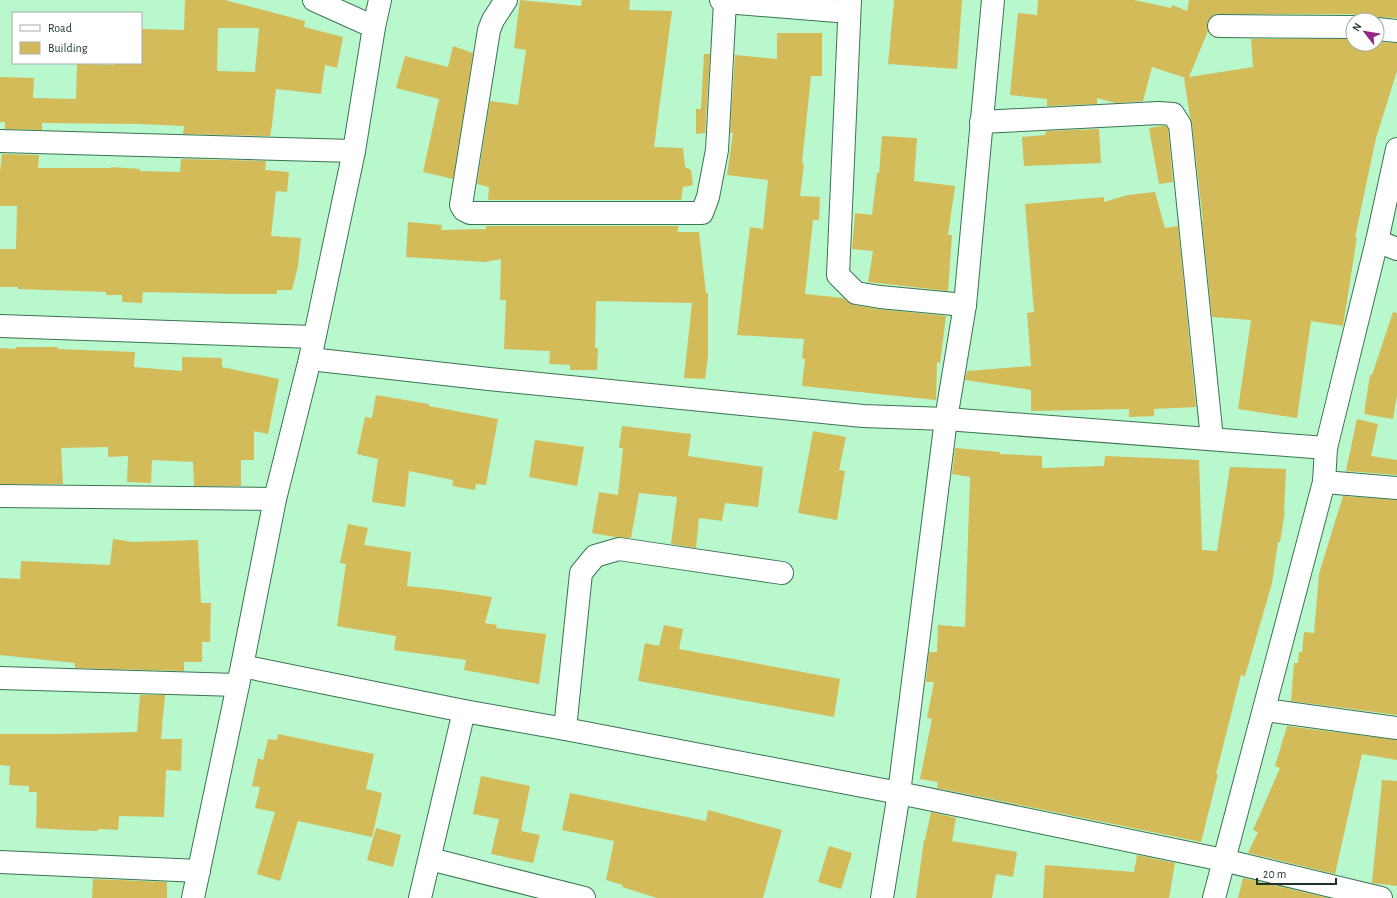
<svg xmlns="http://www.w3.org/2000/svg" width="1397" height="898" font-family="'Alegreya Sans',sans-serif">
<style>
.building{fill:#d4bb5a;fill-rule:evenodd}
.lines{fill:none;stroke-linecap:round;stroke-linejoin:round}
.minor-casing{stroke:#3a7551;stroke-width:24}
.minor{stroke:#fff;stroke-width:22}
</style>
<rect width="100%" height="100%" fill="#b9f7cd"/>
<g class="building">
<path d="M185 0H225L305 21 304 27 343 37 337 68 325 65 321 94 276 89 272 125 270 136 183 134 184 126 139 124 42 123V130L5 129V122H0V77L34 78 33 98 76 99 77 64 115 65V63H141V29L184 30ZM218 28H259L255 72 217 71Z"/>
<polygon points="520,0 581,6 582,0 630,0 629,10 672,11 654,147 683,148 685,167 691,170 693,185 683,187 681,200 488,200 489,187 477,184 490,101 518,105 526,50 514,48"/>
<polygon points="894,0 962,0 957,69 888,64"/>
<polygon points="1038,0 1134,0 1171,8 1172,5 1187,11 1189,0 1397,0 1397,18 1378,17 1372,17 1369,20 1363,20 1359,16 1353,14 1215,14 1208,20 1207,26 1208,31 1189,77 1253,67 1251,39 1353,39 1353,44 1377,44 1377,42 1397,43 1397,71 1376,138 1355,237 1357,237 1343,326 1311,321 1297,418 1238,409 1251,320 1212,317 1202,221 1203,221 1192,124 1190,117 1184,78 1186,78 1152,67 1143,101 1115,103 1097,98 1097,104 1047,106 1047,99 1010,95 1018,13 1037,15"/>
<polygon points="777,33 822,33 822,76 811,76 802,163 804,164 800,196 820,197 819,220 813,220 805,294 843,298 848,302 854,305 878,309 946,316 940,363 937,362 936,400 802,386 805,359 802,358 804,339 737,335 750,227 763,229 768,180 727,175 733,133 730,133 735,55 777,59"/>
<polygon points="453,46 473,53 453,179 423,172 439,99 396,88 405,56 448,67"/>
<polygon points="704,54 710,54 705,133 696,134 696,109 701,109"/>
<polygon points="1162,126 1166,126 1168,129 1173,182 1159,184 1149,128"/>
<polygon points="1099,129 1101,163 1024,166 1022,137 1045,135 1046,131"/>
<polygon points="882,136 917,138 914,181 955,186 948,235 952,235 948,291 868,282 873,251 852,249 855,213 872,215 877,173 879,173"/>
<polygon points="2,154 39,155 38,168 111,168 111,167 140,169 140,171 180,172 181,159 266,161 265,170 289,172 287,192 276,191 271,236 301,238 298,266 292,290 277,290 277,294 236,294 143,292 142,303 122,302 122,295 106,295 106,292 18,289 18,287 0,287 0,249 16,249 17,206 0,206 0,172"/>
<polygon points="1155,192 1165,228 1178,226 1196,407 1154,409 1154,416 1129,417 1129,409 1031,411 1031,390 965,380 967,371 1031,366 1027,313 1034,312 1025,204 1104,197 1104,202 1128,195"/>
<polygon points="408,222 442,225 441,230 486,229 486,226 678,226 678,232 699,232 706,293 708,293 708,357 705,379 684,378 692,303 596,301 595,348 598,348 597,370 570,370 570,365 549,364 550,351 504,349 506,300 500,300 501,259 485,262 406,257"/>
<polygon points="1393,312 1397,313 1397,395 1393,419 1364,414 1370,375 1372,375"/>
<polygon points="16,347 58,347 57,349 135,352 134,367 182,371 182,357 222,358 222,367 279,379 268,434 254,431 254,460 241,460 241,486 194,486 193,462 152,460 151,483 127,482 128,456 108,457 108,447 61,448 63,484 0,484 0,348 16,349"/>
<polygon points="376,395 429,404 429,406 498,419 486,485 476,484 475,490 452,486 453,480 409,471 405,507 372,502 378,459 357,454 365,417 372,418"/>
<polygon points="1357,419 1378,424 1371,456 1397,460 1397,475 1346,471"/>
<polygon points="622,426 691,434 688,456 763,467 758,507 725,503 722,521 699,518 696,548 671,544 677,497 639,493 631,538 615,537 592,533 599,492 618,495 623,448 619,448"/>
<polygon points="813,431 846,437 839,470 845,471 837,520 798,513"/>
<polygon points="535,440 584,447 577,486 529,477"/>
<polygon points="955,448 1000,452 1000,454 1042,456 1042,468 1104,466 1105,456 1199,460 1202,550 1217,551 1230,467 1286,469 1284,511 1285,511 1280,542 1278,542 1272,583 1245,676 1241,675 1216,774 1218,774 1201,842 937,788 938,782 920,779 932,719 927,718 934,682 926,682 929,652 937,652 938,625 965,627 970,477 952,474"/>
<polygon points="1343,496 1397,500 1397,715 1291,701 1294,663 1298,663 1299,652 1302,652 1304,632 1314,633 1319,574"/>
<polygon points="348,524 368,528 364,545 411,552 407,586 447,590 492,597 485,623 497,625 496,628 546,634 539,684 464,670 466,660 394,650 396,636 337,626 346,564 340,563"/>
<polygon points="113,539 133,542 198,540 201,603 211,603 210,642 202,642 202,662 184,662 184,671 75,668 75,663 0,655 0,578 20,579 21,561 110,565"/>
<polygon points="664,625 683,629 679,649 840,679 834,717 638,681 645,643 659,646"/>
<polygon points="140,695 165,695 161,739 182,739 181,771 166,770 164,817 119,816 118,830 98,829 98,831 67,830 36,828 37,792 29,792 29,786 9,785 10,766 0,765 0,734 58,734 137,732"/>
<polygon points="1287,726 1397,740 1397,760 1362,754 1335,874 1248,853 1258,832 1253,830 1280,768 1275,766"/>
<polygon points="278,734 374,754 366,789 382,793 372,837 298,821 280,881 257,874 275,812 255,808 260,787 252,786 258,758 263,760 268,739 277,740"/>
<polygon points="481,776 530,786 521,831 540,835 533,863 491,854 499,819 473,814"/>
<polygon points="1382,780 1397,781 1397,886 1372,883"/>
<polygon points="570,793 706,821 708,810 782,830 763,898 657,898 622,887 623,885 606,880 614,841 562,830"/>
<polygon points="931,812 956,818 952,841 1017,852 1013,877 996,874 992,898 916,898 924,840 925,840"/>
<polygon points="376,828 401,835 393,867 367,860"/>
<polygon points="829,846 852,853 841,889 818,882"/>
<polygon points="1137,855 1175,863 1169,898 1043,898 1045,865 1134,872"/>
<polygon points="1243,878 1328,898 1238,898"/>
<polygon points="93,879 167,882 167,898 92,898"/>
</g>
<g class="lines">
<g class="minor-casing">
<g id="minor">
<polyline points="314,0 374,27"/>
<polyline points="506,0 493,20 489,30 461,205 464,210 470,213 702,213 708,197 717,150 725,2"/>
<polyline points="721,0 725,2 849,12"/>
<polyline points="850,0 838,275 856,293 880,297 965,305"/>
<polyline points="1219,26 1353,27"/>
<polyline points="1377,29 1397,31"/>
<polyline points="981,122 1159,113 1173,114 1180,125 1212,439"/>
<polyline points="0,141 354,151"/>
<polyline points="1377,241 1397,249"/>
<polyline points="0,326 314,337"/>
<polyline points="310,359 489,379 863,416 946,419 1326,448"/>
<polyline points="1324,482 1397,488"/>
<polyline points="0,496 275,499"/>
<polyline points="242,666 464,711 565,729 899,793 1223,860 1381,898"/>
<polyline points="0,678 238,685"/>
<polyline points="1265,710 1397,728"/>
<polyline points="565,729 581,573 595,556 619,549 782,573"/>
<polyline points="430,859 584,898"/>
<polyline points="0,862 199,871"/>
<polyline points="193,898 242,666 275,499 310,359 354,151 374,27 380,0"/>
<polyline points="420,898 464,711"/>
<polyline points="882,898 899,793 946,419 965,305 993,0"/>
<polyline points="1214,898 1324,482 1326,448 1377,241 1397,149"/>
</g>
</g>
<use href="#minor" class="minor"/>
</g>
<rect x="12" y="12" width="130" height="52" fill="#ffffff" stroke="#a4aea7"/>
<rect x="20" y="25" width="20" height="6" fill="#ffffff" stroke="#a4aea7"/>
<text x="48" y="32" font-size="12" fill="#1b3424">Road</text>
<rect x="20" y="42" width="20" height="12" fill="#d4bb5a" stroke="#a4aea7"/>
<text x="48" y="52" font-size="12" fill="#1b3424">Building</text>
<g transform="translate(1365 32) rotate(301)"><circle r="19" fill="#ffffff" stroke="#a4aea7"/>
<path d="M0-3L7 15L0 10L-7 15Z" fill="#972786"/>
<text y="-6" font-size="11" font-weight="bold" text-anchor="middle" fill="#1b3424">N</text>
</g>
<path d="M1257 878v6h79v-6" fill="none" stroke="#1b3424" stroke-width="2"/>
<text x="1263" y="878" font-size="12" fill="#1b3424" stroke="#ffffff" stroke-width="3" paint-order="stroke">20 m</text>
</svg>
